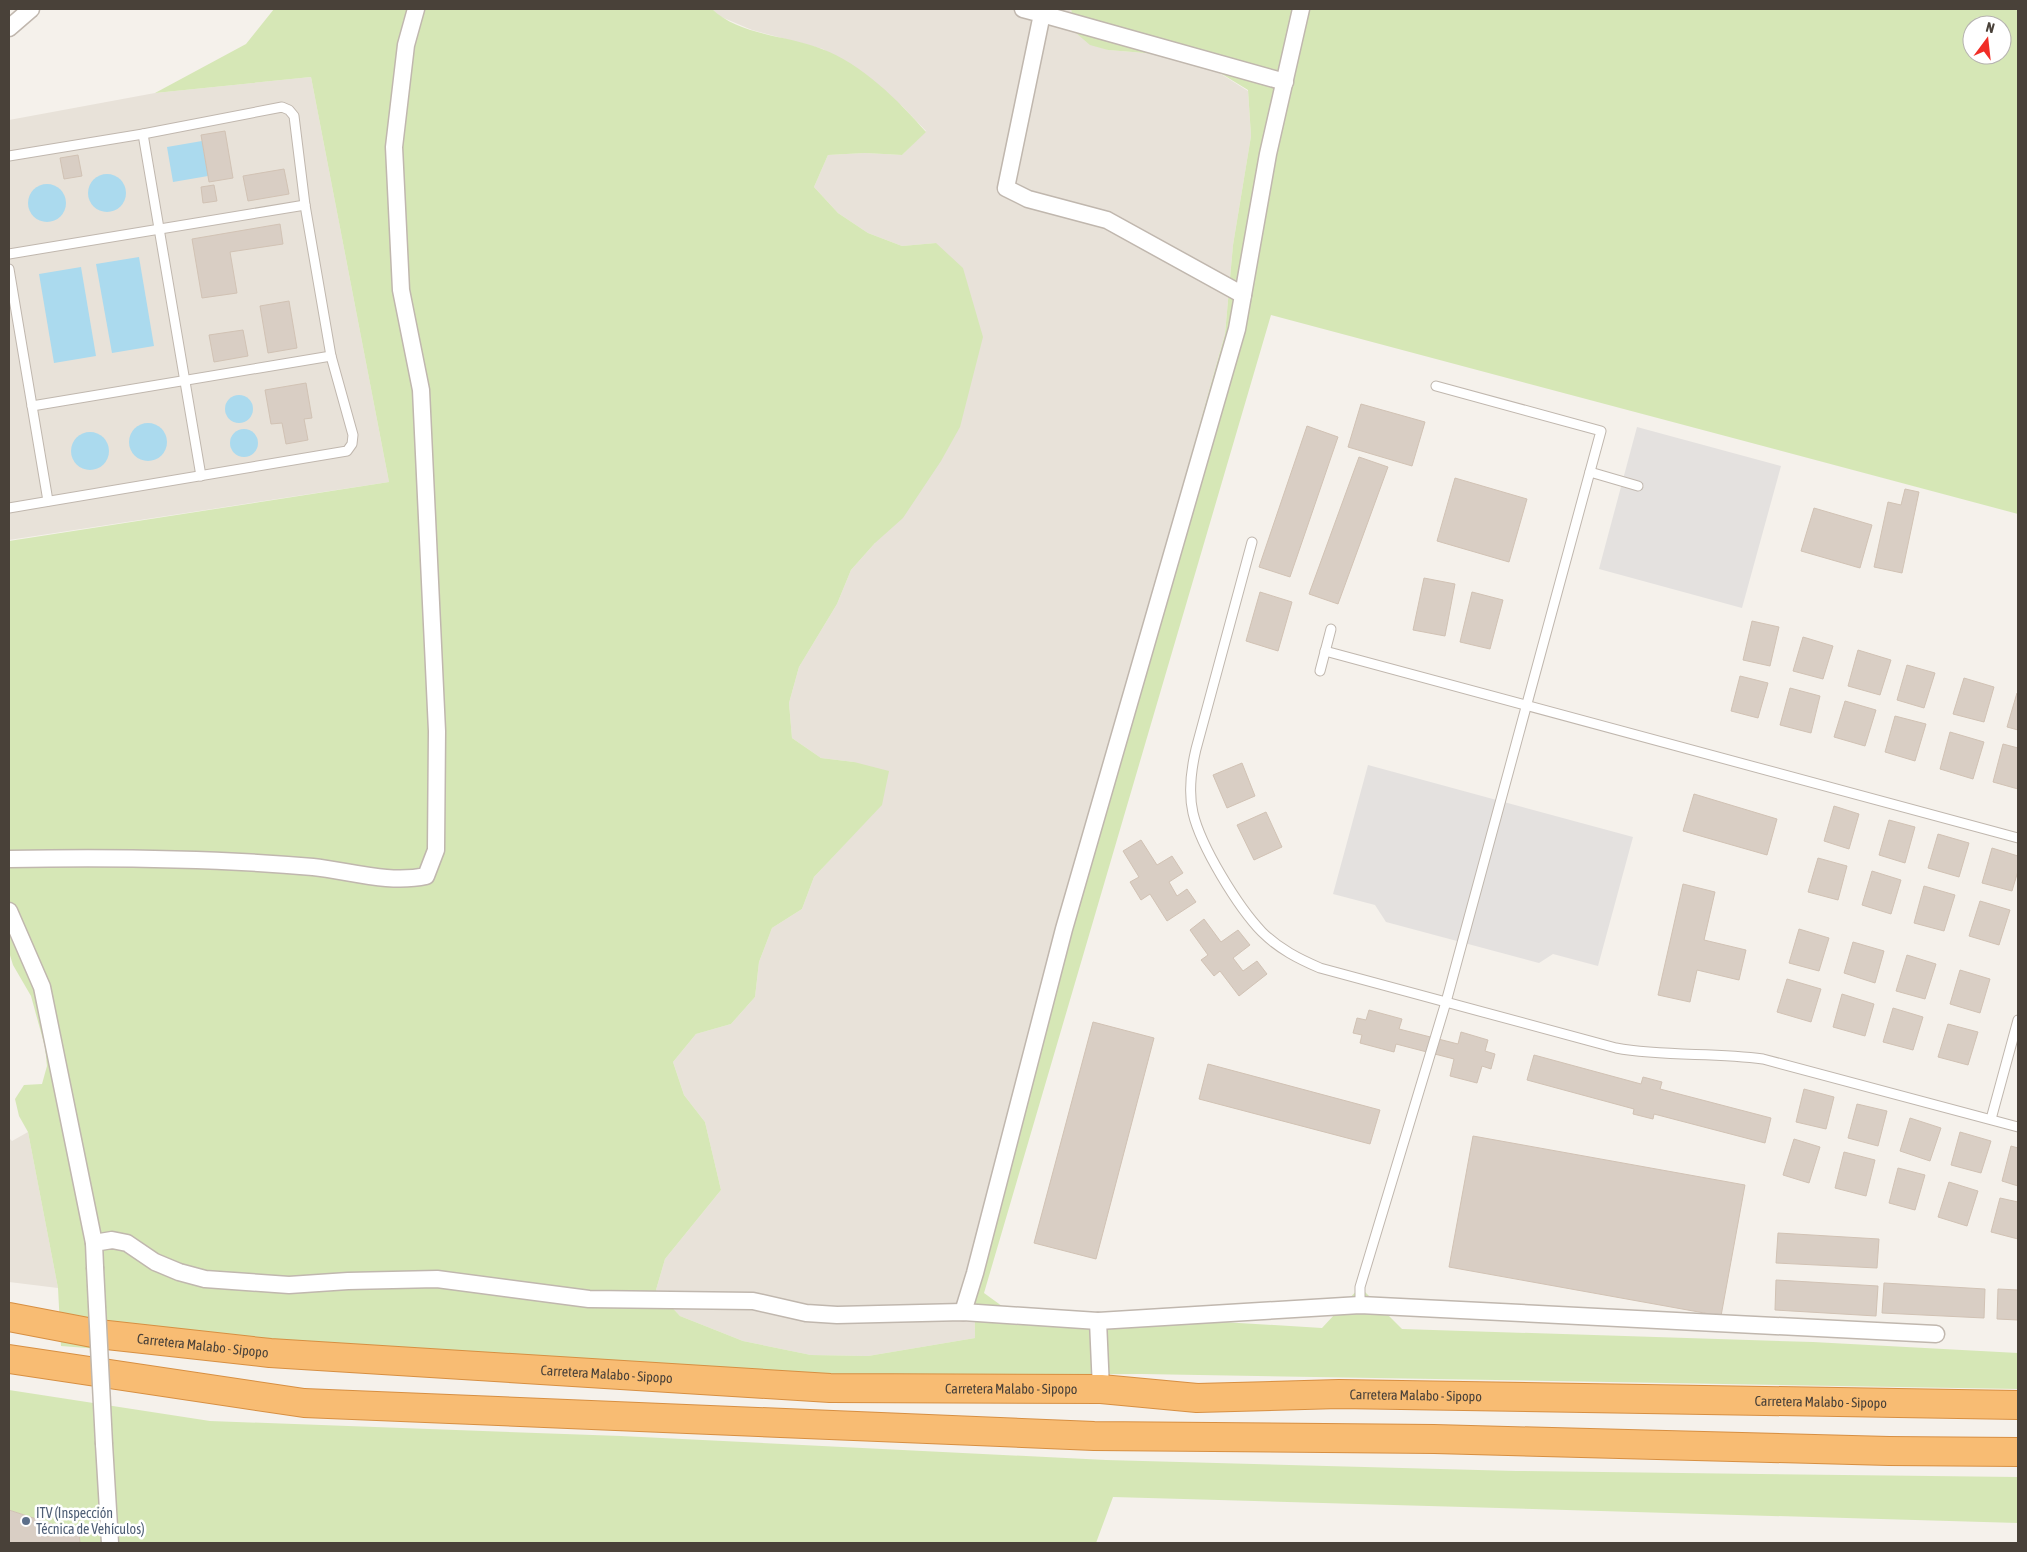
<svg xmlns="http://www.w3.org/2000/svg" width="2027" height="1552" font-family="'Asap Condensed',sans-serif">
<style>
.residential{fill:#e8e2d9}
.green{fill:#d6e7b6;fill-rule:evenodd}
.parking{fill:#e4e1df}
.water{fill:#abdaee}
.building{fill:#d9cec4;stroke:#d1c2b4}
.lines{fill:none;stroke-linecap:round;stroke-linejoin:round}
.lane-casing{stroke:#c0b7ae;stroke-width:11}
.street-casing{stroke:#c0b7ae;stroke-width:19}
.highway-casing{stroke:#d78f42;stroke-width:30}
.lane{stroke:#fff;stroke-width:9}
.street{stroke:#fff;stroke-width:16}
.highway{stroke:#f8bc73;stroke-width:28}
.street-bridge-casing{stroke:#c0b7ae;stroke-width:19;stroke-linecap:butt}
.street-bridge{stroke:#fff;stroke-width:16}
.service-dot{fill:#5c6f8a;stroke:#fff;stroke-width:2}
.labels{text-anchor:middle;dominant-baseline:central;stroke-width:5;stroke-linejoin:round;paint-order:stroke}
.street-label{font-size:14px;fill:#494139;stroke:#fff}
.service-label{font-size:14px;fill:#4e5e75;stroke:#fff;text-anchor:start}
</style>
<rect width="100%" height="100%" fill="#f5f1eb"/>
<g class="residential">
<polygon points="712,9 1071,9 1076,33 1108,50 1194,57 1248,91 1251,136 1233,245 1225,334 1034,1016 974,1250 975,1338 868,1356 811,1355 743,1341 680,1316 656,1290 665,1259 721,1190 705,1122 684,1095 673,1062 696,1034 731,1024 755,997 759,962 772,928 802,909 814,877 882,804 854,762 821,758 792,738 789,703 799,667 837,604 851,570 875,543 936,243 902,246 868,233 838,213 814,187 828,155 865,153 902,155 926,131 902,106 823,49 752,30 719,16"/>
<polygon points="311,77 389,482 9,540 9,120 155,93"/>
<polygon points="28,1132 58,1288 9,1282 9,1138 12,1141"/>
</g>
<g class="green">
<path d="M274 9H712C740 36 787 35 822 49 862 64 898 100 926 132L902 155 865 153 828 155 814 187 838 213 868 233 902 246 936 243 963 268 983 337 960 427 941 461 903 518 875 543 851 570 837 604 799 667 789 703 792 738 821 758 854 762 889 771 882 805 814 877 802 909 772 928 759 962 755 997 731 1024 696 1034 673 1062 684 1095 705 1122 721 1190 665 1259 656 1290 680 1316 743 1341 811 1355 868 1356 975 1338 974 1250 1034 1016 1225 334 1233 245 1251 136 1248 90 1194 57 1108 50 1090 45 1076 33 1071 9H2018V514L1271 315 984 1293 1006 1309 1322 1328 1360 1287 1402 1329 1813 1342 2018 1353V1389L1141 1374 823 1376 396 1372 61 1346 58 1288 28 1132 19 1116 15 1099 24 1085 42 1084 47 1066 45 1047 31 996 13 965 9 952V541L389 482 311 77 155 93 246 44ZM1972 25H2002V55H1972Z"/>
<polygon points="9,1390 210,1421 621,1436 1106,1460 1516,1471 2018,1477 2018,1523 1113,1497 1096,1543 80,1543 79,1533 9,1510"/>
</g>
<g class="parking">
<polygon points="1637,427 1781,466 1742,608 1599,569"/>
<polygon points="1368,765 1633,837 1598,966 1553,954 1539,963 1386,922 1375,905 1333,894"/>
</g>
<g class="water">
<polygon points="202,141 208,176 173,182 167,147"/>
<circle cx="107" cy="193" r="19"/>
<circle cx="47" cy="203" r="19"/>
<polygon points="139,257 154,346 112,353 96,264"/>
<polygon points="81,267 96,356 54,363 39,274"/>
<circle cx="239" cy="409" r="14"/>
<circle cx="148" cy="442" r="19"/>
<circle cx="244" cy="443" r="14"/>
<circle cx="90" cy="451" r="19"/>
</g>
<g class="building">
<polygon points="225,131 233,178 209,182 201,135"/>
<polygon points="78,155 82,176 64,179 60,158"/>
<polygon points="284,169 289,194 248,201 243,176"/>
<polygon points="214,185 217,201 203,203 201,187"/>
<polygon points="280,224 283,244 230,252 237,293 202,298 192,239"/>
<polygon points="289,301 297,348 268,353 260,306"/>
<polygon points="243,330 248,356 214,362 209,335"/>
<polygon points="306,383 312,418 304,419 308,440 286,444 282,423 271,424 265,390"/>
<polygon points="1361,404 1425,422 1412,466 1348,447"/>
<polygon points="1307,426 1338,437 1290,577 1259,567"/>
<polygon points="1359,457 1388,467 1338,604 1309,594"/>
<polygon points="1455,478 1527,499 1509,562 1437,541"/>
<polygon points="1905,489 1919,492 1902,573 1874,567 1888,502 1901,505"/>
<polygon points="1814,508 1872,525 1860,568 1801,551"/>
<polygon points="1424,578 1455,584 1445,636 1413,630"/>
<polygon points="1260,592 1292,602 1278,651 1246,641"/>
<polygon points="1472,592 1503,600 1490,649 1460,642"/>
<polygon points="1752,621 1779,627 1770,666 1743,660"/>
<polygon points="1803,637 1833,646 1823,679 1793,671"/>
<polygon points="1858,650 1891,660 1880,695 1848,686"/>
<polygon points="1907,665 1935,673 1924,708 1897,700"/>
<polygon points="1740,676 1768,683 1758,718 1731,711"/>
<polygon points="1964,678 1994,687 1984,722 1953,714"/>
<polygon points="1790,688 1820,696 1811,733 1780,725"/>
<polygon points="2017,693 2018,693 2018,730 2007,727"/>
<polygon points="1845,701 1876,710 1865,746 1834,737"/>
<polygon points="1895,716 1926,724 1915,761 1885,752"/>
<polygon points="1950,732 1984,742 1973,779 1940,769"/>
<polygon points="2003,744 2018,748 2018,789 1993,782"/>
<polygon points="1242,763 1255,796 1227,808 1213,775"/>
<polygon points="1694,794 1777,819 1767,855 1683,831"/>
<polygon points="1834,806 1859,814 1849,849 1824,841"/>
<polygon points="1266,812 1282,847 1254,860 1237,825"/>
<polygon points="1889,820 1915,827 1905,863 1879,855"/>
<polygon points="1938,834 1969,843 1959,877 1928,868"/>
<polygon points="1141,840 1157,865 1172,856 1183,873 1169,882 1177,896 1187,889 1196,902 1167,921 1150,894 1141,900 1130,882 1139,877 1123,851"/>
<polygon points="1992,848 2018,856 2018,871 2012,891 1982,883"/>
<polygon points="1818,858 1847,866 1838,900 1808,892"/>
<polygon points="1872,871 1901,880 1891,914 1862,905"/>
<polygon points="1683,884 1715,892 1704,940 1746,950 1739,980 1697,970 1690,1002 1658,995"/>
<polygon points="1924,886 1955,895 1944,931 1914,923"/>
<polygon points="1980,901 2010,910 1999,945 1969,936"/>
<polygon points="1204,919 1221,942 1238,930 1250,945 1233,958 1243,971 1257,961 1267,974 1239,996 1220,971 1214,976 1201,960 1208,955 1190,930"/>
<polygon points="1799,929 1829,938 1819,971 1789,963"/>
<polygon points="1853,942 1884,951 1875,983 1844,973"/>
<polygon points="1907,955 1936,964 1925,999 1896,991"/>
<polygon points="1960,970 1990,979 1980,1013 1950,1004"/>
<polygon points="1787,979 1821,989 1811,1022 1777,1012"/>
<polygon points="1842,994 1874,1004 1865,1036 1833,1027"/>
<polygon points="1893,1008 1923,1017 1913,1050 1883,1042"/>
<polygon points="1369,1010 1402,1019 1399,1029 1458,1044 1461,1032 1488,1040 1485,1051 1495,1054 1491,1069 1482,1066 1477,1083 1450,1076 1454,1059 1396,1044 1394,1052 1360,1043 1362,1035 1353,1033 1357,1018 1366,1020"/>
<polygon points="1093,1022 1154,1038 1096,1259 1034,1243"/>
<polygon points="1948,1024 1978,1032 1968,1065 1938,1057"/>
<polygon points="1534,1055 1641,1084 1643,1077 1662,1082 1660,1089 1771,1118 1765,1143 1654,1114 1653,1119 1633,1114 1634,1109 1527,1080"/>
<polygon points="1208,1064 1380,1110 1370,1144 1199,1099"/>
<polygon points="1804,1089 1834,1097 1826,1129 1796,1122"/>
<polygon points="1857,1104 1887,1111 1878,1146 1848,1138"/>
<polygon points="1910,1118 1941,1128 1930,1161 1900,1151"/>
<polygon points="1960,1132 1991,1141 1981,1173 1951,1165"/>
<polygon points="1473,1136 1745,1185 1721,1316 1449,1267"/>
<polygon points="1794,1139 1820,1147 1809,1183 1783,1175"/>
<polygon points="2011,1146 2018,1148 2018,1186 2002,1181"/>
<polygon points="1844,1152 1875,1160 1866,1196 1835,1188"/>
<polygon points="1898,1168 1925,1175 1915,1210 1889,1203"/>
<polygon points="1949,1182 1978,1191 1967,1226 1938,1217"/>
<polygon points="2000,1198 2018,1202 2018,1239 1991,1232"/>
<polygon points="1778,1233 1879,1239 1877,1268 1776,1263"/>
<polygon points="1776,1280 1878,1286 1876,1316 1775,1310"/>
<polygon points="1884,1283 1985,1289 1984,1318 1882,1313"/>
<polygon points="1998,1289 2018,1290 2018,1320 1997,1319"/>
<polygon points="9,1510 79,1533 80,1543 9,1543"/>
</g>
<g class="lines">
<g class="lane-casing">
<g id="lane">
<polyline points="143,134 201,476"/>
<polyline points="9,156 143,134 282,107 289,110 294,116 305,205 331,356 353,435 352,444 347,451 9,508"/>
<polyline points="9,254 305,205"/>
<polyline points="9,269 48,501"/>
<polyline points="32,406 331,356"/>
<polyline points="1590,472 1638,486"/>
<path d="M1252 542 1196 749C1191 770 1188 791 1193 813 1201 847 1238 907 1262 932 1279 949 1299 959 1320 968L1616 1048C1665 1057 1714 1052 1763 1059L2018 1127"/>
<polyline points="1325,651 2018,838"/>
<polyline points="1320,671 1331,629"/>
<polyline points="1991,1119 2018,1020"/>
<polyline points="1360,1305 1360,1287 1446,1002 1601,431 1436,386"/>
</g>
</g>
<g class="street-casing">
<g id="street">
<polyline points="1023,9 1042,14 1006,188 1028,199 1107,220 1243,295"/>
<polyline points="1042,14 1285,82"/>
<polyline points="9,28 31,9"/>
<path d="M9 859C110 857 212 858 313 867 350 871 389 884 426 876L436 850 437 731 421 390 401 290 394 147 406 45 416 9"/>
<polyline points="9,911 42,987 94,1243"/>
<polyline points="95,1267 94,1243 112,1240 127,1243 155,1262 179,1272 205,1279 289,1285 348,1281 437,1279 589,1299 753,1301 806,1313 837,1315 963,1312 1098,1321 1360,1305 1936,1334"/>
<polyline points="963,1312 975,1273 1064,929 1237,329 1268,154 1301,9"/>
<polyline points="1098,1321 1101,1389"/>
<polyline points="104,1444 110,1543"/>
</g>
</g>
<g class="highway-casing">
<g id="highway">
<path id="s1" d="M9 1317 98 1334 270 1353 830 1388 1101 1389 1197 1398 1339 1394 2018 1405"/>
<polyline points="9,1359 304,1403 1094,1436 1434,1439 1889,1451 2018,1452"/>
</g>
</g>
<use href="#lane" class="lane"/>
<use href="#street" class="street"/>
<use href="#highway" class="highway"/>
<g class="street-bridge-casing">
<polyline id="street-bridge" points="95,1267 104,1444"/>
</g>
<use href="#street-bridge" class="street-bridge"/>
</g>
<circle class="service-dot" cx="26" cy="1521" r="5"/>
<g class="labels">
<g class="street-label">
<text stroke="none"><textPath href="#s1" startOffset="196">Carretera Malabo - Sipopo</textPath></text>
<text stroke="none"><textPath href="#s1" startOffset="601">Carretera Malabo - Sipopo</textPath></text>
<text stroke="none"><textPath href="#s1" startOffset="1006">Carretera Malabo - Sipopo</textPath></text>
<text stroke="none"><textPath href="#s1" startOffset="1411">Carretera Malabo - Sipopo</textPath></text>
<text stroke="none"><textPath href="#s1" startOffset="1816">Carretera Malabo - Sipopo</textPath></text>
</g>
<g class="service-label">
<text x="36" y="1513">ITV (Inspección<tspan x="36" dy="16">Técnica de Vehículos)</tspan></text>
</g>
</g>
<rect width="2027" height="1552" fill="none" stroke="#494139" stroke-width="20"/>
<g transform="translate(1987 40) rotate(15)"><circle r="24" fill="#ffffff" stroke="#b6b3b0"/>
<path d="M0-4L9 19L0 12L-9 19Z" fill="#f12d26"/>
<text y="-8" font-size="14" font-weight="bold" text-anchor="middle" fill="#494139">N</text>
</g>
</svg>
